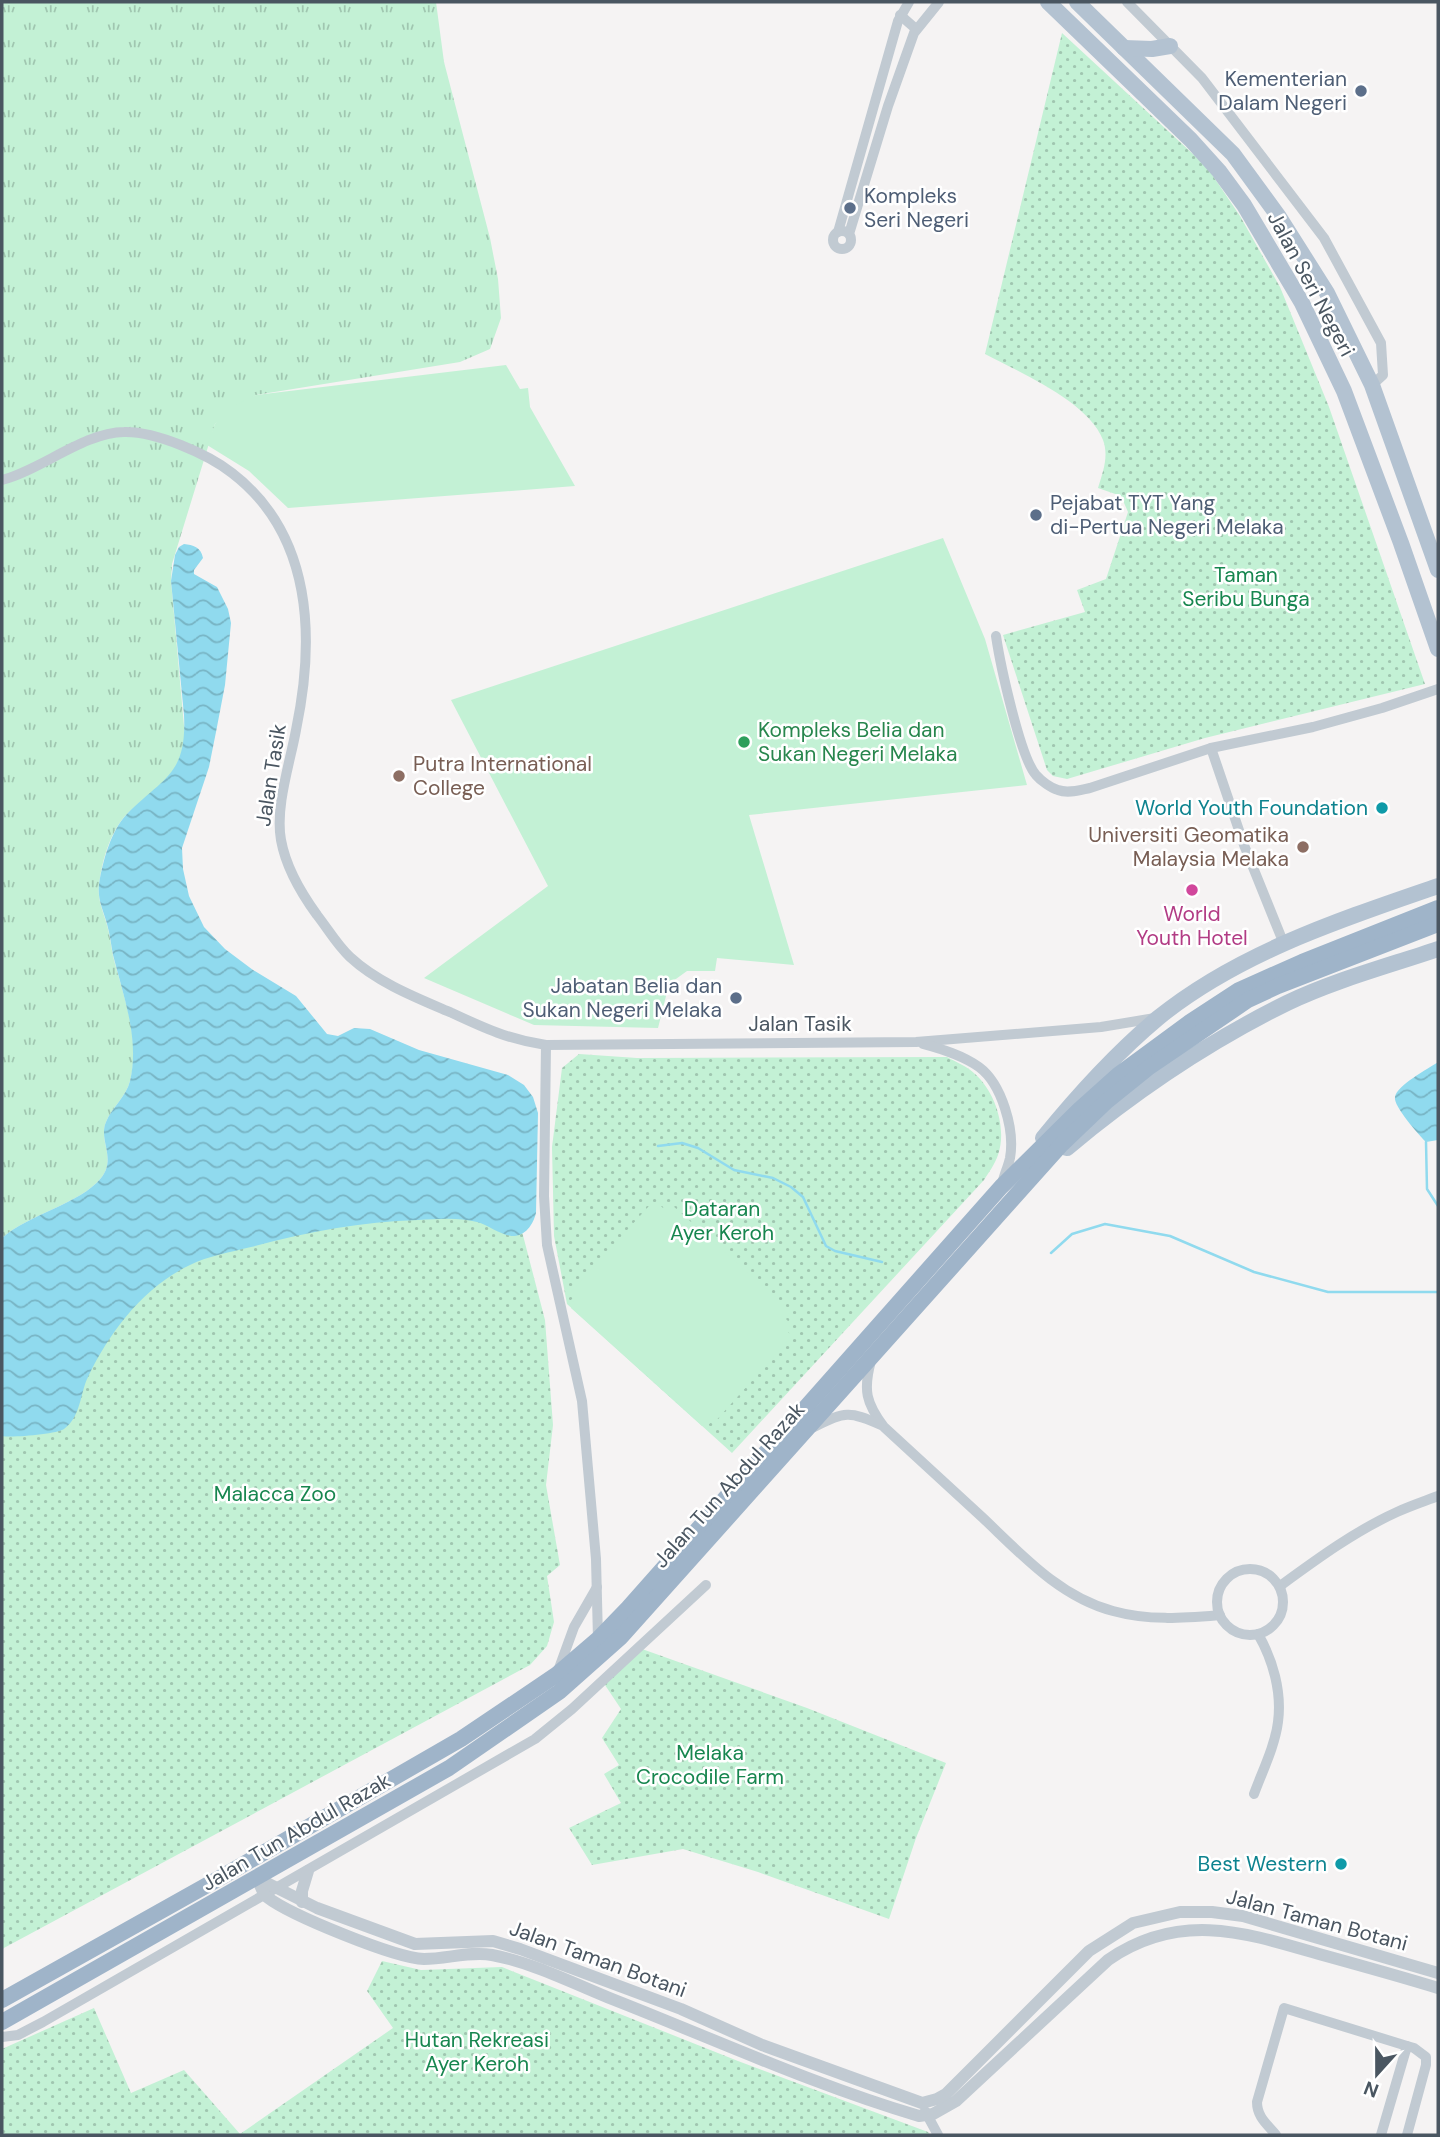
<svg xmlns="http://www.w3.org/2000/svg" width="1440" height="2137" font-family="'DM Sans',sans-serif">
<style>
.grass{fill:url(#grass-tufts)}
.park{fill:url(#park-dots)}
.garden{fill:#c3f1d5}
.water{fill:url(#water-waves)}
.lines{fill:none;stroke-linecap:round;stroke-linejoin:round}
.stream{stroke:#90daee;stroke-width:2.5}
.minor{stroke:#c1cad2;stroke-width:10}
.tertiary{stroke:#c1cad2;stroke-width:12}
.primary{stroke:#b3c2d1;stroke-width:16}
.trunk{stroke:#9fb4c9;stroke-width:16}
.service-dot{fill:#5c6f8a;stroke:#fff;stroke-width:2.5}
.leisure-dot{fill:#2e9e5b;stroke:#fff;stroke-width:2.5}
.education-dot{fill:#8d6e63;stroke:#fff;stroke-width:2.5}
.culture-dot{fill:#0f9aa8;stroke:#fff;stroke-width:2.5}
.hotel-dot{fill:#d1479c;stroke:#fff;stroke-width:2.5}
.labels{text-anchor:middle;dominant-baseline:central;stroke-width:5;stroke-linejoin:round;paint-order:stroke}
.service-label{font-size:21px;fill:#4e5e75;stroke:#fff;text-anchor:end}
.street-label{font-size:21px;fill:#4a5661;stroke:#fff}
.park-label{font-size:21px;fill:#17864f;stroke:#fff}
.leisure-label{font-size:21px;fill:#27864d;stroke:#fff;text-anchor:start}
.education-label{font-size:21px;fill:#785e54;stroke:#fff;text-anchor:start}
.culture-label{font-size:21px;fill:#0d838f;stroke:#fff;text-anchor:end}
.hotel-label{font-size:21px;fill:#b23c85;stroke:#fff}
</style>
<defs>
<pattern id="grass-tufts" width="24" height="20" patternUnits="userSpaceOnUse" patternTransform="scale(1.75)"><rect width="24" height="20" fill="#c3f1d5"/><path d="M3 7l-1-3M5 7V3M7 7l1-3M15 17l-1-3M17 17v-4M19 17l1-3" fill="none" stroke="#a0c6b0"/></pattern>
<pattern id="park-dots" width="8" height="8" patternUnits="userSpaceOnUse" patternTransform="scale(1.75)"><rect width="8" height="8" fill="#c3f1d5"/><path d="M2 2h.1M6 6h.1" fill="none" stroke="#a0c6b0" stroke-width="1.8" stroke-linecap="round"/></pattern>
<pattern id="water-waves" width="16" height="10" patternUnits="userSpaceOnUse" patternTransform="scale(1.75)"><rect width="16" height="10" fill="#90daee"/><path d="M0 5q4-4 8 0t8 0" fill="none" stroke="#78b4c4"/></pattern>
</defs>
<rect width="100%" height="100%" fill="#f5f3f3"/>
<path class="grass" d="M2 2H436L444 62 490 238 498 279 501 318 490 349 460 362 256 395 215 424 172 564 171 581 185 737C184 744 183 751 180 758 170 783 144 797 126 815 111 831 103 858 100 878 96 898 102 907 107 925 110 935 111 946 113 956 123 995 141 1040 130 1081 126 1097 112 1107 106 1122 98 1141 117 1158 101 1178 80 1204 29 1214 2 1238Z"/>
<g class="park">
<path d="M1062 33 1207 167 1240 216 1280 287 1329 407 1425 684 1205 738 1067 779 1053 776 1047 770 1003 635 1085 612 1077 590 1106 579 1128 512 1121 496 1098 488C1103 472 1109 456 1103 440 1089 402 1019 372 985 354Z"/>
<path d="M579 1054 637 1058 947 1057C956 1062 968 1067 975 1074 996 1093 1007 1129 998 1155 995 1164 989 1172 984 1180L732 1453 567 1304 554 1236 552 1147 562 1068Z"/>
<polygon points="512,1193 545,1320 553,1425 546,1485 560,1565 547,1576 554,1622 547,1646 530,1665 2,1949 2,1375 183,1199"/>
<polygon points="642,1649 807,1708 946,1763 916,1838 889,1919 758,1872 683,1849 592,1865 569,1828 621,1803 604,1774 619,1765 602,1738 621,1709 603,1682"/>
<polygon points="382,1961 421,1970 502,1967 738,2061 928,2132 930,2135 2,2135 2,2049 94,2008 131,2093 184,2070 240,2134 393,2028 367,1991"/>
</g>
<g class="garden">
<polygon points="506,365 520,389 528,388 530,407 575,486 288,508 249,471 207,445 215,424 233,406 256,395"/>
<polygon points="943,538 985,639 1027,785 749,815 794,965 717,958 715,971 687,971 669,984 658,1028 534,1025 424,978 548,886 451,700"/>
<polygon points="660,1205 666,1211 672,1205 791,1311 785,1318 791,1324 786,1330 792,1336 713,1424 711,1422 708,1425 705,1422 702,1426 571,1308 575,1303 571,1300 574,1297 570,1293 649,1206 654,1211"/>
</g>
<g class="water">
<path d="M184 544C193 545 201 547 203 558L194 570V574L217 587 228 609 231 623 225 685 216 732 209 767 182 848 183 869 189 896 204 927 225 949 253 970 296 996 327 1034 338 1036 354 1028 370 1029 419 1050 508 1075 524 1085 533 1097 538 1113 536 1213C533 1225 525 1237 511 1236 499 1234 488 1225 477 1222 458 1217 437 1219 418 1220 361 1222 306 1232 251 1247 231 1252 208 1256 190 1265 144 1287 110 1331 88 1377 80 1393 81 1417 64 1429 57 1434 12 1438 2 1436V1238C29 1214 80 1204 101 1178 117 1158 98 1140 106 1122 112 1107 126 1097 130 1081 140 1039 123 995 113 955 111 945 110 934 107 924 102 906 96 897 100 878 104 857 112 830 126 815 163 777 187 776 184 715L171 581 175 555 179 547Z"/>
<path d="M1438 1062V1140L1426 1142C1419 1135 1393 1106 1395 1097 1397 1085 1428 1069 1438 1062Z"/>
</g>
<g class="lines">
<g class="stream">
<polyline points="1426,1142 1427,1189 1438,1206"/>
<polyline points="658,1146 682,1143 698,1148 734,1170 773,1178 791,1187 803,1197 826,1246 835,1251 882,1262"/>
<polyline points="1051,1253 1072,1234 1105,1224 1170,1236 1254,1272 1328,1292 1438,1292"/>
</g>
<g class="minor">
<polyline points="1127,2 1202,78 1324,238 1381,343 1383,375 1372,385"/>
<polyline points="900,15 916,29"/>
<circle cx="842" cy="240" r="9"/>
<polyline points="838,232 898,21 909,2"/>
<polyline points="849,234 888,106 914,33 939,2"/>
<path d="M2 480C39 471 85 432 124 432 155 431 208 454 232 473 313 535 315 639 296 730 290 763 275 807 281 840 286 868 301 893 317 915 328 929 337 945 350 957 378 983 417 998 452 1013 484 1028 510 1040 546 1045L916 1042 1101 1027 1155 1018"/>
<path d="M996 636C1000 663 1020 757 1036 775 1041 781 1051 788 1058 790 1068 794 1080 790 1090 788L1211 748 1313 727 1382 708 1438 689"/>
<polyline points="1211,748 1244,845 1284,944"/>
<path d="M923 1044C942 1049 962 1055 979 1067 1002 1084 1015 1130 1010 1158 1008 1167 1004 1175 1002 1184"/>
<polyline points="546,1045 544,1196 547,1245 582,1401 596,1559 598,1639"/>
<path d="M871 1361C863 1390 866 1403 884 1427 917 1457 950 1488 983 1518 1022 1555 1060 1597 1113 1611 1149 1621 1183 1618 1220 1615"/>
<path d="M814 1427C845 1412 848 1410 881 1425"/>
<circle cx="1250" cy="1602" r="33"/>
<path d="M1280 1586C1317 1559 1355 1531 1397 1512 1410 1506 1425 1501 1438 1496"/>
<polyline points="558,1671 574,1627 597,1587"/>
<path d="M1254 1794C1262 1772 1275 1746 1278 1722 1282 1692 1273 1660 1258 1634"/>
<polyline points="2,2037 18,2035 43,2022 535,1739 572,1709 706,1585"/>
<polyline points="925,2111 938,2135"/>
<path d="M1276 2135C1267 2124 1257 2117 1257 2102L1284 2008 1407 2046 1414 2048 1426 2057V2065L1407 2135"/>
<polyline points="1381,2135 1407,2046"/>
</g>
<g class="tertiary">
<path d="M257 1878C260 1884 262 1893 267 1897 290 1915 395 1958 424 1959 447 1959 470 1951 492 1955 531 1962 575 1984 612 1999 714 2039 814 2085 919 2116L933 2114 956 2101 1108 1960C1179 1911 1244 1932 1319 1954 1359 1965 1399 1976 1438 1988"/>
<polyline points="257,1878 317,1908 415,1944 493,1941 520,1949 681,2009 762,2045 922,2103 937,2099 946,2094 1089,1951 1133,1923 1180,1912 1212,1912 1243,1916 1438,1973"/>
<polyline points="302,1902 302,1891 308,1871"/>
</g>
<g class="primary">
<polyline points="1048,2 1191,140 1219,171 1244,205 1302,303 1344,391 1401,543 1438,649"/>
<polyline points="1077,2 1233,154 1279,217 1327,293 1372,385 1438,570"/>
<polyline points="1124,48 1152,49 1170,46"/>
<path d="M1043 1138C1078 1095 1116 1053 1158 1018 1238 953 1342 919 1438 886"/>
<path d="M1067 1148C1134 1092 1208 1042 1287 1003 1335 980 1388 966 1438 949"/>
</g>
<g class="trunk">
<polyline points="2,2000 218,1879 461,1739 556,1675 598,1639 628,1608 1001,1187 1079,1110 1118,1075 1190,1022 1239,990 1302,962 1438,908"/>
<polyline points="2,2022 449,1768 559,1692 621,1637 1061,1145 1107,1101 1148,1068 1248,1000 1278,986 1438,924"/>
</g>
</g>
<g class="service-dot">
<circle cx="1361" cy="91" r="7"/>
<circle cx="850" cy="208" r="7"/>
<circle cx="1036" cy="515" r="7"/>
<circle cx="736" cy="998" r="7"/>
</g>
<circle class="leisure-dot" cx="744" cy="742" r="7"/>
<g class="education-dot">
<circle cx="399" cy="776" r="7"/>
<circle cx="1303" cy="847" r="7"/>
</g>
<g class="culture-dot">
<circle cx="1382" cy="808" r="7"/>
<circle cx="1341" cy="1864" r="7"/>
</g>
<circle class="hotel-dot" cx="1192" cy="890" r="7"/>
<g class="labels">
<g class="service-label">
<text x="1347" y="79">Kementerian<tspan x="1347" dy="24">Dalam Negeri</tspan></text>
<text x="864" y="196" text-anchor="start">Kompleks<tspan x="864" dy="24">Seri Negeri</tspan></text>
<text x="1050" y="503" text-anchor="start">Pejabat TYT Yang<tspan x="1050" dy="24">di-Pertua Negeri Melaka</tspan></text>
<text x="722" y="986">Jabatan Belia dan<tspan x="722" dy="24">Sukan Negeri Melaka</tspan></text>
</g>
<g class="street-label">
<text transform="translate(1311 284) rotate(62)">Jalan Seri Negeri</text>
<text transform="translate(271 775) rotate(-81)">Jalan Tasik</text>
<text x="800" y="1024">Jalan Tasik</text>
<text transform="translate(729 1485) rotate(-48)">Jalan Tun Abdul Razak</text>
<text transform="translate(296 1832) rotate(-30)">Jalan Tun Abdul Razak</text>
<text transform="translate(1317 1920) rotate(15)">Jalan Taman Botani</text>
<text transform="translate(598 1959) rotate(20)">Jalan Taman Botani</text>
</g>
<g class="park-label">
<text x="1246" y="575">Taman<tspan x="1246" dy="24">Seribu Bunga</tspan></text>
<text x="722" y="1209">Dataran<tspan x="722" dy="24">Ayer Keroh</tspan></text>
<text x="275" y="1494">Malacca Zoo</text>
<text x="710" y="1753">Melaka<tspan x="710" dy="24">Crocodile Farm</tspan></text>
<text x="477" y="2040">Hutan Rekreasi<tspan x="477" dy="24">Ayer Keroh</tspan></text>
</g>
<g class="leisure-label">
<text x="758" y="730">Kompleks Belia dan<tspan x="758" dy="24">Sukan Negeri Melaka</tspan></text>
</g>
<g class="education-label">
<text x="413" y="764">Putra International<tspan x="413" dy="24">College</tspan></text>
<text x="1289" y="835" text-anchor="end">Universiti Geomatika<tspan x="1289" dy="24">Malaysia Melaka</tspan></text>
</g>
<g class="culture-label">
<text x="1368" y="808">World Youth Foundation</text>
<text x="1327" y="1864">Best Western</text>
</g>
<g class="hotel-label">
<text x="1192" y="914">World<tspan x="1192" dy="24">Youth Hotel</tspan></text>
</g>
</g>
<rect width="1440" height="2137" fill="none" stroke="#4a5661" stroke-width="7"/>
<g transform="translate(1377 2074) rotate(201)" stroke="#ffffff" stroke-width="5" paint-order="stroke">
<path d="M0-5L12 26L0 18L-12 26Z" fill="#4a5661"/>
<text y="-10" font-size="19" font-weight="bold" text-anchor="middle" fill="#4a5661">N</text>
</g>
</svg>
